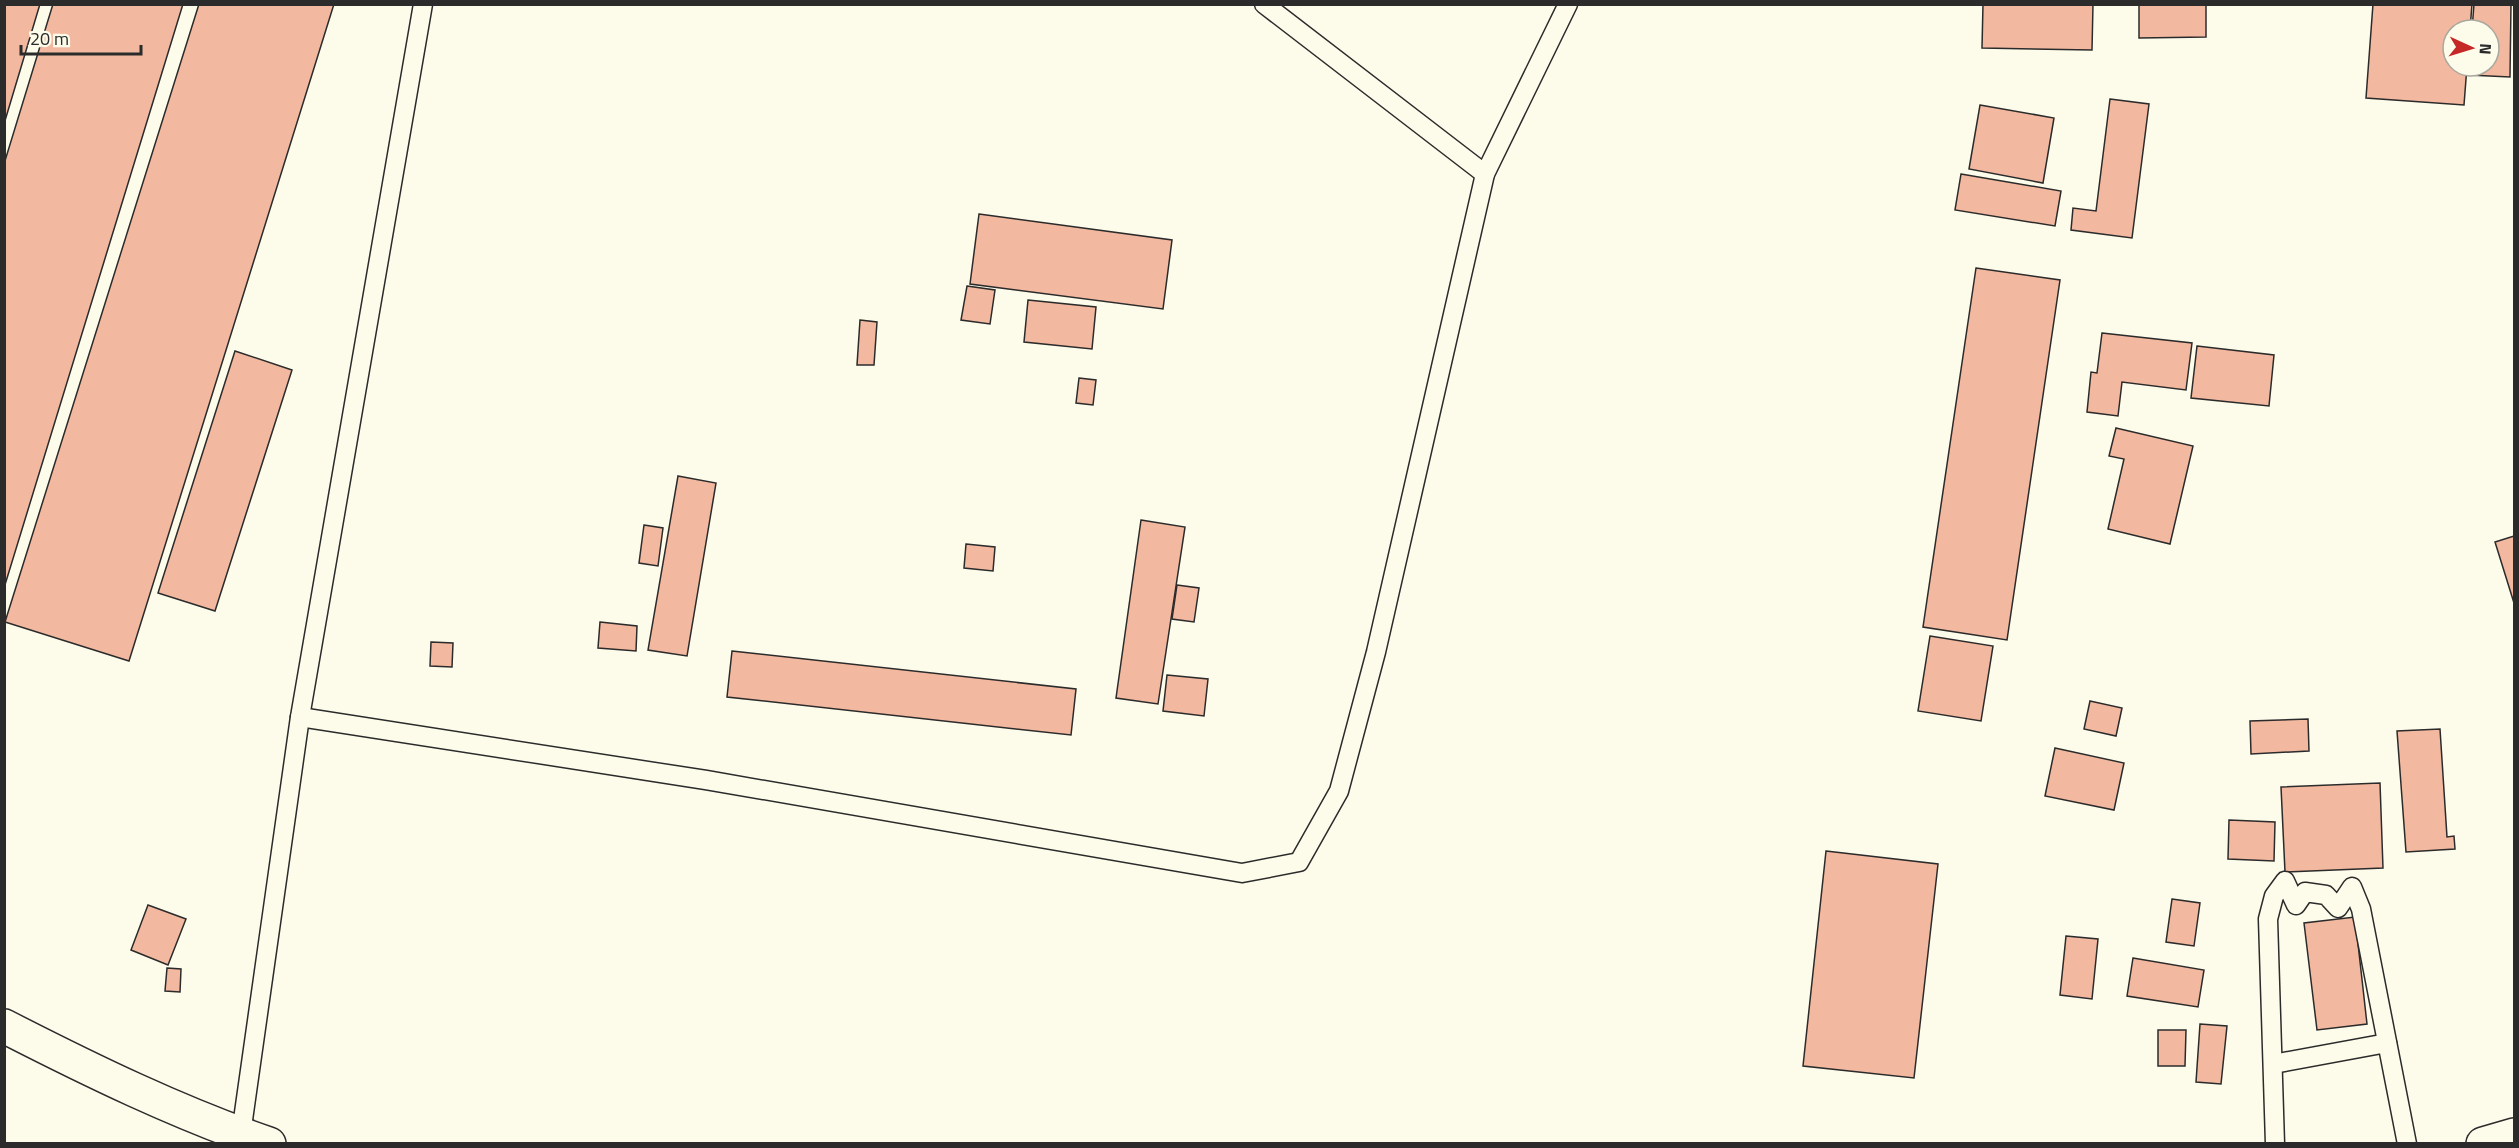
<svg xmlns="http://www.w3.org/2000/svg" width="2519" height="1148" font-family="'Titillium Web',sans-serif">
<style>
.building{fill:#f2b8a0;stroke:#2b2b2b;stroke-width:1.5}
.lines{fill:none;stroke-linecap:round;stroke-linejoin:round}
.lane-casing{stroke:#2b2b2b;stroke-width:21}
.highway-casing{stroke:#2b2b2b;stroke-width:36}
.lane{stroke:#fdfbea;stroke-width:18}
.highway{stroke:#fdfbea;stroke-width:33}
</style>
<rect width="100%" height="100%" fill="#fdfbea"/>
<g class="building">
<polygon points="4,4 40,4 4,124"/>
<polygon points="53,4 183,4 4,588 4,164"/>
<polygon points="199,4 334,4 129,661 5,622"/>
<polygon points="1983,4 2093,4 2092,50 1982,48"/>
<polygon points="2139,4 2206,4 2206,37 2139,38"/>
<polygon points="2373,4 2472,4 2470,30 2453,30 2453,66 2467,66 2464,105 2366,98"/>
<polygon points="2474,4 2511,4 2510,77 2469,75 2470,66 2489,66 2489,30 2472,30"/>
<polygon points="2110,99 2149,104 2132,238 2071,230 2073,208 2096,211"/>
<polygon points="1980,105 2054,118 2043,183 1969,169"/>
<polygon points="1961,174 2061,191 2055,226 1955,210"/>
<polygon points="979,214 1172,240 1163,309 970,284"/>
<polygon points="1976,268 2060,280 2007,640 1923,627"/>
<polygon points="967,286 995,290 990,324 961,320"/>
<polygon points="1028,300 1096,307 1092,349 1024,342"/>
<polygon points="860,320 877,322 874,365 857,365"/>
<polygon points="2102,333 2192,343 2186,390 2122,382 2118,416 2087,412 2091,372 2097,373"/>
<polygon points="2197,346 2274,355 2269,406 2191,398"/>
<polygon points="235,351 292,370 215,611 158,593"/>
<polygon points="1079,378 1096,380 1093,405 1076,403"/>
<polygon points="2116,428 2193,446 2170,544 2108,529 2124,459 2109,456"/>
<polygon points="678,476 716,483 687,656 648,650"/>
<polygon points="1141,520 1185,527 1158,704 1116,698"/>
<polygon points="644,525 663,528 658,566 639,563"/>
<polygon points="2514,536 2514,603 2495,542"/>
<polygon points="966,544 995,547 993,571 964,568"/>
<polygon points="1177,585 1199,588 1194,622 1172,619"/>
<polygon points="600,622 637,626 636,651 598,648"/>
<polygon points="1930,636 1993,646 1981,721 1918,711"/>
<polygon points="431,642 453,643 452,667 430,666"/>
<polygon points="732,651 1076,689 1071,735 727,697"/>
<polygon points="1167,675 1208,679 1204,716 1163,711"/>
<polygon points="2090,701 2122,708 2116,736 2084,729"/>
<polygon points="2308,719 2309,751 2251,754 2250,721"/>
<polygon points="2440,729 2447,837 2454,836 2455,849 2406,852 2397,731"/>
<polygon points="2055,748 2124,763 2114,810 2045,796"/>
<polygon points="2380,783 2383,868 2285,872 2281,787"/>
<polygon points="2229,820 2275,822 2274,861 2228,859"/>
<polygon points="1826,851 1938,864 1914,1078 1803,1066"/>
<polygon points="2172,899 2200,903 2194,946 2166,942"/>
<polygon points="148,905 186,919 168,965 131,950"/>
<polygon points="2355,917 2367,1024 2317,1030 2304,923"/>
<polygon points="2066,936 2098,939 2092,999 2060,995"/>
<polygon points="2133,958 2204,970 2198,1007 2127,996"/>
<polygon points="167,968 181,969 180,992 165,991"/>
<polygon points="2200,1024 2227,1026 2221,1084 2196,1082"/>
<polygon points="2158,1030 2186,1030 2185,1066 2158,1066"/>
</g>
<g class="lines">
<g class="lane-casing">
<g id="lane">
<polyline points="1264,4 1485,174"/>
<polyline points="300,717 706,780 1242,873 1299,862 1339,791 1376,652 1485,174 1568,4"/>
<polyline points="2273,1064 2387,1043"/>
<polyline points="241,1134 300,717 423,4"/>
<polyline points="2275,1144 2268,919 2274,896 2285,881 2296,905 2305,892 2326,895 2338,908 2352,887 2361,909 2407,1144"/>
</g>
</g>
<g class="highway-casing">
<g id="highway">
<path d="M4 1026C90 1070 178 1113 269 1144"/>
<polyline points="2483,1144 2514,1135"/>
</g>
</g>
<use href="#lane" class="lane"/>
<use href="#highway" class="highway"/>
</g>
<rect width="2519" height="1148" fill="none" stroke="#2b2b2b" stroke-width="12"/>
<g transform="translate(2471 48) rotate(94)"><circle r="28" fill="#fdfbea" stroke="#a9a89e" stroke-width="1.5"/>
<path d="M0-4.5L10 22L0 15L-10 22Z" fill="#c62828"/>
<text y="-9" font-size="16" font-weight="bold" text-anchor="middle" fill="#2b2b2b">N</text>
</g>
<path d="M21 45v9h120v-9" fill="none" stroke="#2b2b2b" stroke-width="3"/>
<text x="30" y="45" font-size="18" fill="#2b2b2b" stroke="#fdfbea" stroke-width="4.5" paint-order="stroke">20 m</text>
</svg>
